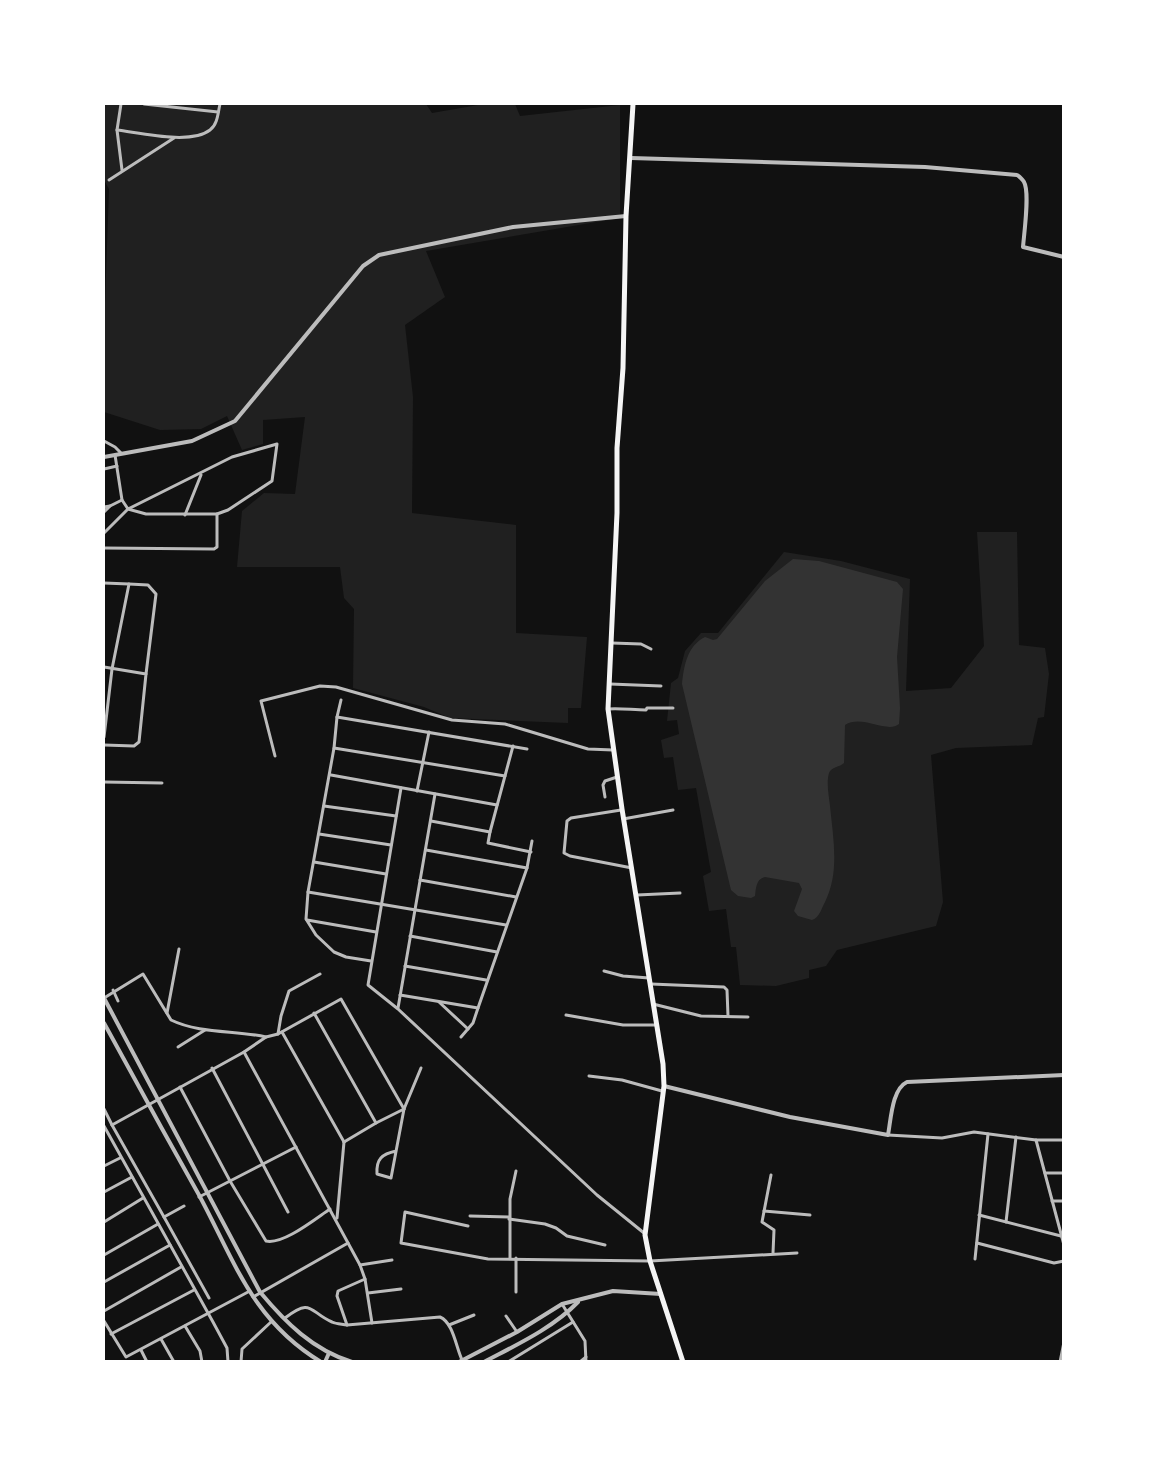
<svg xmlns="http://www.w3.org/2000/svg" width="1167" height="1465" font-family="Jost,sans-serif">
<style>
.green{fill:#202020}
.water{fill:#333}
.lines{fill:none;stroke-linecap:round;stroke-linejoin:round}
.minor{stroke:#bcbcbc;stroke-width:3}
.tertiary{stroke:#bcbcbc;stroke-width:4}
.primary{stroke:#f5f5f5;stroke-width:5}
</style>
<rect width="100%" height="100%" fill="#111"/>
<g class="green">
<polygon points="104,104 426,104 432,113 484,104 515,104 520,116 620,105 620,218 426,251 445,297 405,325 413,397 412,513 516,525 516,633 587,637 581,708 568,708 568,723 450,718 424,707 353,688 354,609 344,598 340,567 237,567 242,511 264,493 295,494 305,417 263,420 263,444 242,450 227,416 201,429 160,430 104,412 104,331 109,189 104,180"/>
<polygon points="977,532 1017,532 1019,645 1045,648 1049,674 1044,717 1038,718 1032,745 956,748 931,755 943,902 936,926 837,950 826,966 809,970 809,978 776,986 740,985 736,947 731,947 726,909 709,911 703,876 711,872 696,788 678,790 673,757 664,758 661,740 679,734 677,720 667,721 671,683 678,678 685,651 701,633 718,633 784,552 841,561 910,579 906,691 951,688 984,646"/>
</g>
<path class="water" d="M793 559 819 561 897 582 903 589 897 657 900 708 899 724C887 734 862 714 845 725L844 763C840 767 831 767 829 773 826 783 829 796 830 806 833 838 840 872 825 902 821 909 820 917 812 920L798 916 794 911 802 889 799 883 765 877C756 879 756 888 755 896L751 898 738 896 731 890 682 684C684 666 687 646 705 637L713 640 717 639 765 581Z"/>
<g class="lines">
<g class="minor">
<polyline points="121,104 117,130 122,170"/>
<polyline points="144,104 218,112"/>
<path d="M117 130C141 133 191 145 210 130 218 124 218 112 220 104"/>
<polyline points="109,180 174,138"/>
<polyline points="104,441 115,447 121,453"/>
<polyline points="104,469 117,466"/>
<polyline points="122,500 128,509 232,457 277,444 272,481 228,510 217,514"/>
<polyline points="110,506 122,500 115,455"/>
<polyline points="104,507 110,506 104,512"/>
<polyline points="185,515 201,475"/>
<polyline points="104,533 128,509 146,514 217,514 217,547 214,549 104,548"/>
<polyline points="104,583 129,584 112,669 104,737"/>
<polyline points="129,584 148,585 156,594 146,674"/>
<polyline points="612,643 641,644 651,649"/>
<polyline points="104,667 146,674 139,742 134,746 104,745"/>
<polyline points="610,684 661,686"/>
<polyline points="341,700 337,717 334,748 308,892 306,919 316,935 334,952 346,957 371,961"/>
<path d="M608 709C621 708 633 710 646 710L647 708H673"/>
<polyline points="337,717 527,749"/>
<polyline points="513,746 490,832 488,843 531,852"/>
<polyline points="334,748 505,776"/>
<polyline points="275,756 261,701 320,686 336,687 452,720 505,724 588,749 613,750"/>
<polyline points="331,775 497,805"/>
<polyline points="104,782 162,783"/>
<polyline points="401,788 368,985 398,1009 597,1195 644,1233"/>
<polyline points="417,791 429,732"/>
<polyline points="605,797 603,785 605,781 617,777"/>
<polyline points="324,806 396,816"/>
<polyline points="621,810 571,818 567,821 564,853 570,856 632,868"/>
<polyline points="623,819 673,810"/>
<polyline points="431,821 490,832"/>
<polyline points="319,834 391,845"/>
<polyline points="426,850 527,868"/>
<polyline points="314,862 386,874"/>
<polyline points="420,880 516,897"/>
<polyline points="308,892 506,925"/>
<polyline points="637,895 680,893"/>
<polyline points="307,920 376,932"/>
<polyline points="410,936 497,952"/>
<polyline points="405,966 486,980"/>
<polyline points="604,971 623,976 649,978"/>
<polyline points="651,984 724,987 727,990 728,1016"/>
<polyline points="113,990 118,1001"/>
<polyline points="400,995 478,1008"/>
<path d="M104 998 143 974 171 1020C200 1034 236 1030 266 1037"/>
<polyline points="439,1002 468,1029"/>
<polyline points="653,1004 701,1016 748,1017"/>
<polyline points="398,1008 435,794"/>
<polyline points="167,1013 179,949"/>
<polyline points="314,1013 376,1123"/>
<polyline points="566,1015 623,1025 657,1025"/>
<polyline points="282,1032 344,1142"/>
<polyline points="278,1034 281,1016 289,991 320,974"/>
<polyline points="461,1037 473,1023 478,1008 527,868 532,841"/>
<polyline points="178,1047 205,1030"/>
<polyline points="244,1052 360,1265 365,1279 338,1291 337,1296 347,1325"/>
<polyline points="212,1068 288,1212"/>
<polyline points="589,1076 622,1080 662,1091"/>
<path d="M180 1087 230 1181 266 1241C283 1245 315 1219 330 1209"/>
<polyline points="104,1109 112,1125"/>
<polyline points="104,1126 213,1322 227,1348 228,1362"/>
<polyline points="888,1135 942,1138 974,1132 1036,1140 1064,1140"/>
<polyline points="1036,1140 1064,1245"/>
<polyline points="344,1142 376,1123 404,1109"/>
<path d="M396 1151C382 1154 376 1159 377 1174L391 1178 404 1109 421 1068"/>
<polyline points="104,1166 120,1158"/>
<polyline points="1045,1173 1064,1173"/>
<polyline points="771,1175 762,1222 774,1230 773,1253"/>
<polyline points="104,1192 132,1177"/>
<polyline points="199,1197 296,1147"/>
<polyline points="1052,1201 1064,1201"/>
<polyline points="184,1206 164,1217 112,1125 244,1052 266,1037 278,1034 341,999 404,1109"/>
<polyline points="764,1211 810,1215"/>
<polyline points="979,1215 1061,1236"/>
<polyline points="470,1216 509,1217"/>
<polyline points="164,1217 209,1298"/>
<polyline points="337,1218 344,1142"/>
<polyline points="509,1219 545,1224 556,1228 567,1236 605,1245"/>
<polyline points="104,1222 143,1198"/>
<polyline points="1006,1222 1016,1137"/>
<polyline points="468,1226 405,1212 401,1243 488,1259 650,1261 797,1253"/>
<polyline points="977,1243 1054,1263 1064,1261"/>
<polyline points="104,1255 158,1224"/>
<polyline points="510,1258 510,1199 516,1171"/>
<polyline points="975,1259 988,1134"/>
<polyline points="360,1265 392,1260"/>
<polyline points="365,1279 372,1323"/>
<polyline points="104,1282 170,1245"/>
<polyline points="516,1292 516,1258"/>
<polyline points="368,1293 401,1289"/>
<polyline points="253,1297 348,1243"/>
<polyline points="562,1304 585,1341 586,1362"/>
<polyline points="104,1311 181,1267"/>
<polyline points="506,1316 517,1332"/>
<path d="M285 1318C312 1297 309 1312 332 1322 336 1324 342 1324 347 1325L440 1317C454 1323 456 1349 463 1362"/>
<polyline points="104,1321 126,1357 248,1292"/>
<polyline points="449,1325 474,1315"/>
<polyline points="185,1326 200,1351 202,1362"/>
<polyline points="111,1334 194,1290"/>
<polyline points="161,1339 174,1362"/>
<polyline points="141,1350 147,1362"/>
<polyline points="241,1362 242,1349 271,1322"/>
<polyline points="508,1362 573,1322"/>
<polyline points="580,1362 586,1357"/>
<polyline points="1060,1362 1064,1342"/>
</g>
<g class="tertiary">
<path d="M631 158 925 167 1017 175C1018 175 1024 181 1024 182 1030 192 1024 234 1023 247L1064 257"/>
<polyline points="104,457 192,441 235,421 363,266 379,255 513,227 626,216"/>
<path d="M104 998 260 1292C286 1323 313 1350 352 1362"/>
<path d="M104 1023C135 1080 167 1138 199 1195 235 1262 252 1320 321 1362"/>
<path d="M664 1086 790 1117 888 1135C891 1119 892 1089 907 1082L1064 1075"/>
<polyline points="325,1362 329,1353"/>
<polyline points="459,1362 517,1332 562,1304 613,1291 661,1294"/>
<path d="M484 1362C516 1345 553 1328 578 1302"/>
</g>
<polyline class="primary" points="633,104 626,216 623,368 617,448 617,513 608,709 622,809 663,1064 664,1086 645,1235 650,1261 683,1362"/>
</g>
<rect width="1167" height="1465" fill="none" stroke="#ffffff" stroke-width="210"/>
</svg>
